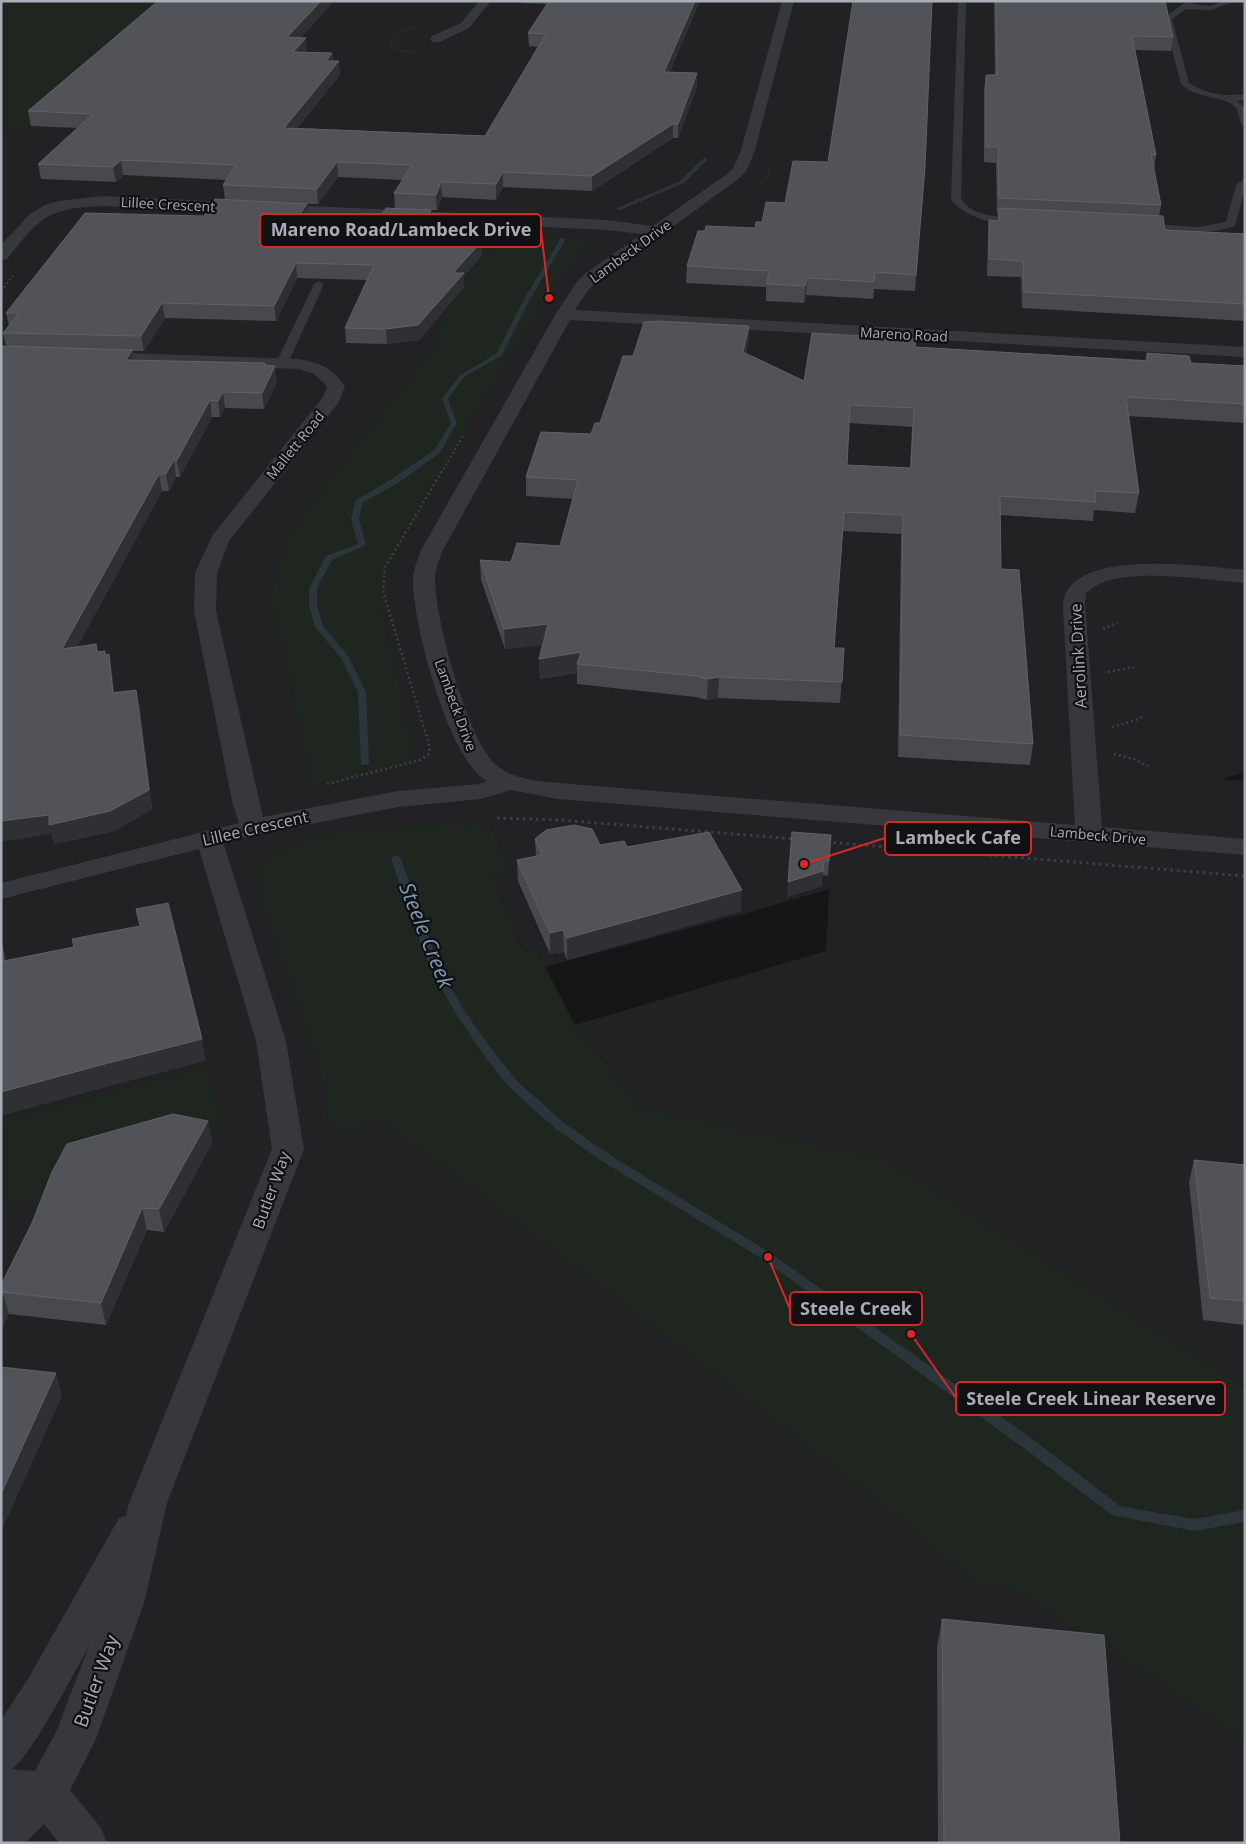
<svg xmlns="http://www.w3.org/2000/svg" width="1246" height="1844" font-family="'Open Sans',sans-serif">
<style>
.built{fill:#222225}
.green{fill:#1e261f}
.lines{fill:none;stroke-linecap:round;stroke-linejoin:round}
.stream{fill:#2c353c;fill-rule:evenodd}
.path-far3{stroke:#3d3f44;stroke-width:1;stroke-dasharray:1 2;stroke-linecap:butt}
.path-far2{stroke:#3d3f44;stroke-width:2;stroke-dasharray:2 2.5;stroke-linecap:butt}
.path-far1{stroke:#3d3f44;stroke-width:2.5;stroke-dasharray:2 3;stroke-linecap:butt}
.path{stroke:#3d3f44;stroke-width:3;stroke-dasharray:2.5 4;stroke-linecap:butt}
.lane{fill:#37383d;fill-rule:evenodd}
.street{fill:#37383d;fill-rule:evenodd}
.wall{fill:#47494d;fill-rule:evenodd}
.shaded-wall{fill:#2f3033}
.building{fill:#525359;stroke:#5f6168;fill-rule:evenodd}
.labels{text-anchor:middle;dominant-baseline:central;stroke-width:4.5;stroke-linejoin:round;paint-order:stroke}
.far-street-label{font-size:14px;fill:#a8adb8;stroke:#111113}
.street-label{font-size:16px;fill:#a8adb8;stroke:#111113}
.near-street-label{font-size:19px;fill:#a8adb8;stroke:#111113}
.near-water-label{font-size:21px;font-style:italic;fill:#7f9bb3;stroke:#111113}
.leader{fill:none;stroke:#d62828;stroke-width:2}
.callout-dot{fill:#d62828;stroke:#111113;stroke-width:2}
.callout{fill:#111113;stroke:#d62828;stroke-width:2}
.callout-label{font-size:18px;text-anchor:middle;font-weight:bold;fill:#a8adb8}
</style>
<rect width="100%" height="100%" fill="#161618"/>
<polygon class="built" points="174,1 1245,1 1245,772 1222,779 1245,781 1245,1387 885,1159 638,1107 575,1025 826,951 829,889 736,916 544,967 536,950 523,951 493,876 509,873 491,824 379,828 320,836 326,1091 328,1126 349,1132 382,1121 592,1280 891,1512 976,1586 1018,1592 1245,1739 1245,1843 1,1843 1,129 25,130"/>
<g class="green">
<polygon points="1,1 174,1 25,130 1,129"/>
<polygon points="505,235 593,239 557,283 515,349 400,536 382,610 416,765 312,788 288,671 270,600 287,536 432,351 459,285"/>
<path d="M491 824 510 873 493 876 523 951 536 949 575 1025 638 1107 885 1159 1245 1387V1739L1018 1592 976 1586 891 1512 592 1280 382 1121 349 1132 328 1126 326 1090 260 895 258 875C265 865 273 853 284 848 339 822 430 826 491 824Z"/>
<polygon points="206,1066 221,1122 212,1143 177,1136 43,1196 38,1204 1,1203 1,1123"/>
</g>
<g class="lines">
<g class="stream">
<polygon points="705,157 707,158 707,160 684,183 620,210 615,209 680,181"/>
<polygon points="561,238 566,239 529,301 502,355 464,377 448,399 457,423 440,453 398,483 362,503 359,519 366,545 332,560 317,588 317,605 323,626 349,657 366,692 369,763 367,765 361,765 358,692 341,658 315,627 309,605 309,588 326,556 358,544 351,519 356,500 392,479 434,450 451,423 442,399 460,375 497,353 523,301"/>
<polygon points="396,855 401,858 423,924 445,978 466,1013 493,1051 518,1082 564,1123 613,1157 772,1254 1035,1441 1120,1506 1194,1519 1245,1510 1245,1522 1194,1531 1112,1515 1025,1449 764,1260 605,1163 556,1129 510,1088 485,1057 457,1015 435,978 413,924 391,858"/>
</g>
<g class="path-far3">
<polyline points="416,27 401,31 391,40 392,46 399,50 417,53"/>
<polyline points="761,183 767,179 771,163"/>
</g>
<g class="path-far2">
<polyline points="1,291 13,276"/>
<polyline points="441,473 464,434"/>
</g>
<g class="path-far1">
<polyline points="1103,629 1118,623"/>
<polyline points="1108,672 1134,667"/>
<polyline points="1112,727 1139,719 1144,715"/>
<polyline points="1114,754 1134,759 1148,766"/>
<polyline points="327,784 420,760 428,755 430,748 383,591 385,567 442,471"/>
</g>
<g class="path">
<polyline points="497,818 560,820 796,839"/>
<polyline points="827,842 1245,876"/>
</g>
<g class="lane">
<path d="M958 1H966L961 199C973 217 1000 217 1020 218L1024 219V223C1001 228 964 218 951 199Z"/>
<path d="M1187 1H1196L1192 4 1211 6 1223 1H1234L1212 10 1186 9 1172 19 1189 83C1206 94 1225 97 1245 94V100L1237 101 1245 108V127L1241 124C1239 120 1239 112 1236 108 1228 96 1195 99 1181 84L1164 18Z"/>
<path d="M1245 178V189L1235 226C1203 236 1173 232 1141 229L1136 226 1141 223 1198 227 1226 222 1236 185Z"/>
<polygon points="319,281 324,284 288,363 286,365 278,365 276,363 314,284"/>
</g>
<g class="street">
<polygon points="479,1 491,1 469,28 440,42 432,42 430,39 432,36 461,23"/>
<path d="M782 1H794L755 150 747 170 737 180 598 281 588 290 575 310 1245 347V357L570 320 443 550C439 560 435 569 435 579 435 619 467 735 494 763 510 779 537 781 558 783L1075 825 1063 608C1063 545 1205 567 1245 570V583C1207 580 1132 568 1099 584 1095 586 1090 590 1086 593L1085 603 1102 827 1245 839V855L558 799 511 790 481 799 398 807 254 835 223 842 286 1041 304 1149 167 1503 144 1603 96 1739 70 1790 101 1828 107 1843H59L44 1824 25 1843H1V1720L28 1679 119 1518 126 1516 129 1503 272 1149 256 1041 199 849 1 899V883L239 823 232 801 194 611 195 573 212 536 323 397 327 386 314 374 299 369 96 362 90 361 87 357 90 353 96 352 299 359C320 363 333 368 345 386L339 402 229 541 217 573 216 611 263 817 398 791 479 784 487 781C448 759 413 624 413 580 413 569 418 560 421 550L555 315 576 283 586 273 642 234 606 230 103 206C47 208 40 218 7 259L1 261V245L30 214 45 205 59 201 103 196 606 220 653 226 727 174 733 168 741 150ZM89 1646 57 1730 35 1771 11 1769C29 1762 77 1667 89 1646Z"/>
</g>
</g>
<g class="wall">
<path d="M158 1H334L300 38 307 52H306L332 53 333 61 340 75 297 128 485 136 538 47 529 46 528 33 547 4 521 3V1H700L669 72 697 87 678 138H673L592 191 503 187 496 200 442 197 437 210H431L432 224 427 237 482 241V255L464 276V287L419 340 387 344 346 343 345 328 367 280 297 278 276 321 165 318 144 351H133L134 360 265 365 277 382 264 409 225 408 220 417H212L180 477H176L169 491H162L77 647 96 644 98 652 105 655 112 673 114 692 136 690 140 708 152 809 114 831 54 844 51 834 6 346 3 333 9 326 6 313 204 216 225 200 223 185 227 180 123 175 116 182 41 179 38 164 78 128 31 126 28 111ZM338 177 403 180 394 193 395 208 377 221 307 220 309 218 307 204H318Z"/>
<polygon points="994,1 1165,1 1173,37 1171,51 1135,50 1156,155 1154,170 1161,205 1159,216 1165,230 1245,234 1245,321 1022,308 1021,277 987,276 988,236 989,220 997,221 998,214 997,214 996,163 984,162 984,89 986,75 995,75"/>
<polygon points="828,162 925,167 915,291 874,289 873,299 806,295 804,303 766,301 766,287 686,283 687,266 705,231 755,228 785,203"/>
<path d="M749 326 748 343 746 354 804 381 915 347 1145 360 1147 353 1191 363 1245 366V423L1128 416 1139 493 1135 513 1094 510 1093 521 1000 515 1001 569 1033 744 1030 765 898 757 901 534 843 531 834 648H844L840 703 718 698 707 700 696 697 577 684V673L540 679 539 659 543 645 505 649 481 580 480 560 511 562 560 546 573 499 526 496V477L591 434 600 423 633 356ZM849 423 912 427 910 468 847 465Z"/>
<polygon points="831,835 828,876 822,875 822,886 787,897"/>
<polygon points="535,839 627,847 741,911 567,960 564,952 550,954 518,881 517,860 536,856"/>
<polygon points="208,1121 212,1143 164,1232 147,1230 106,1325 9,1314 1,1330 1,1285"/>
<polygon points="1194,1160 1245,1165 1245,1325 1203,1320 1189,1182"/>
<polygon points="942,1619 1120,1843 938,1843 937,1647"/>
</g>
<g class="shaded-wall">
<polygon points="321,1 334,1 289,51 287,37"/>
<polygon points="695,1 700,1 664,86 664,72"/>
<polygon points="306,38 307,52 295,65 293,52"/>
<polygon points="332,53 334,67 326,61"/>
<polygon points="339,61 340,75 285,142 284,128"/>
<polygon points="697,73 697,87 678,138 678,124"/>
<polygon points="673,124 673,138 592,191 592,176"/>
<polygon points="121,160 123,175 116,182 113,167"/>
<polygon points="337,162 338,177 318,204 317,189"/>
<polygon points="503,172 503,187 496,200 496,184"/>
<polygon points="441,182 442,197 437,210 436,195"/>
<polygon points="307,204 309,218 297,233 296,219"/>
<polygon points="431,210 432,224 421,251 420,236"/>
<polygon points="482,241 482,255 464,276 464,287 419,340 387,344 386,329 453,273"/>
<polygon points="296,263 297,278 276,321 274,306"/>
<polygon points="807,278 806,295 804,303 805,286"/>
<polygon points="162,303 165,318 144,351 141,336"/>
<polygon points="749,326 748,343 743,370 743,352"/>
<polygon points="132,350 135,366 126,360"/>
<polygon points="275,366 277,382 264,409 262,393"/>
<polygon points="223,392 225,408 220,417 218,401"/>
<polygon points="210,400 212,417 180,477 177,460"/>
<polygon points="174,460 176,477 169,491 166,474"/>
<polygon points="159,474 162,491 66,667 62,649"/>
<polygon points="548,624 549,645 505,649 504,629"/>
<polygon points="581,652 577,664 577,673 540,679 539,659"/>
<polygon points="109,654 112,673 117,711 113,693"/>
<polygon points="719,677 718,698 707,700 708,679"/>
<polygon points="136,690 140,708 152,809 114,831 54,844 51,834 1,842 1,821"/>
<polygon points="823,871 822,886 787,897 788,882"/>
<polygon points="742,890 741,911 567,960 567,938"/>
<polygon points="563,930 564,952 550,954 550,933"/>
<polygon points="1,938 6,958 10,983 4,961"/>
<polygon points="202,1039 206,1061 102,1088 1,1116 1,1092 97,1066"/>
<polygon points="208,1121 212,1143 164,1232 159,1209"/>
<polygon points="142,1208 147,1230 106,1325 101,1303"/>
<polygon points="2,1292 9,1314 1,1330 1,1294"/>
<polygon points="56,1373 62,1396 1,1532 1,1494"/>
</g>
<g class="building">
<polygon points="158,1 321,1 287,37 306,38 293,52 332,53 326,61 339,61 284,128 485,136 546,34 528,33 549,1 695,1 664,72 697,73 678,124 673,124 592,176 503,172 496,184 441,182 436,195 394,193 412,165 337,162 317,189 223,185 236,165 121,160 113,167 38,164 93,114 28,111"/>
<polygon points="853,1 932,1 925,167 916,275 875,272 874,282 807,278 805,286 767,284 769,271 687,266 698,231 705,231 706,226 755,228 756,222 762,222 766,202 785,203 793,161 828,162"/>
<polygon points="996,1 1165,1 1173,37 1132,36 1156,155 1151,154 1161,205 999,198 998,147 986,147 986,75 997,75"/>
<polygon points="215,199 307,204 296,219 377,221 386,208 431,210 420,236 469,238 468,240 482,241 453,273 464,273 418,325 386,329 345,328 374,265 296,263 274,306 162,303 141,336 3,333 19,313 6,313 85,213 204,216"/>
<polygon points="999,208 1163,216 1165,230 1245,234 1245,304 1024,292 1023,261 989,259 989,220 999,221"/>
<path d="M658 321 749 326 743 352 804 381 812 333 916 339 915 347 1148 361 1147 353 1189 356 1191 363 1245 366V404L1126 397 1139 493 1095 491 1096 502 1000 496 1001 569 1019 570 1033 744 900 735 903 515 844 512 834 648H844L842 682 719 677 708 679 696 676 577 664 581 652 539 659 548 624 504 629 480 560 511 562 517 543 560 546 578 480 526 477 541 432 591 434 595 423H600L623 356H633L644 322ZM850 405 914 408 911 468 847 465Z"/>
<polygon points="1,346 132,350 126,360 265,363 264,365 275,366 262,393 223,392 218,401 210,400 177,460 174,460 166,474 159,474 62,649 96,644 97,652 105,651 105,655 109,654 113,693 136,690 149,790 110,811 49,825 49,815 1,821"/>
<polygon points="574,825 592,829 600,845 624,841 627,847 709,832 742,890 567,938 563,930 550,933 517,860 542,855 535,839 546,830"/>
<polygon points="792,832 831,835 829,861 824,861 823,871 788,882"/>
<polygon points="168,903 202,1039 97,1066 1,1092 1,939 4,961 74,947 72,939 140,926 136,909"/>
<polygon points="173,1114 208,1121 159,1209 142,1208 101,1303 2,1292 1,1294 1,1285 32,1223 52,1172 67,1144"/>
<polygon points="1194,1160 1245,1165 1245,1301 1210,1298"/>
<polygon points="1,1367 56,1373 1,1494"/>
<polygon points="942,1619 1104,1635 1120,1843 944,1843"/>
</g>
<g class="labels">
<g class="far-street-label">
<text transform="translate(168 204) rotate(3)">Lillee Crescent</text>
<text transform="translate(630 251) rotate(-36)">Lambeck Drive</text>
<text transform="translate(904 334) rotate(3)">Mareno Road</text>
<text transform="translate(295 445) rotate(-51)">Mallett Road</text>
<text transform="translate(456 705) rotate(70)">Lambeck Drive</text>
<text transform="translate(1098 835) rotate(5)">Lambeck Drive</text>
</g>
<g class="street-label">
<text transform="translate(1078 656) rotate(-93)">Aerolink Drive</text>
<text transform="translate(255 828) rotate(-13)">Lillee Crescent</text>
<text transform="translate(271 1190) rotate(-70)">Butler Way</text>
</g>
<g class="near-street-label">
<text transform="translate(96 1681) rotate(-70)">Butler Way</text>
</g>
<g class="near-water-label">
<text transform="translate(427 935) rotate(68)">Steele Creek</text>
</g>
</g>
<path class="leader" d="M549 298L541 230M804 864L885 838M768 1257L790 1309M911 1334L956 1398"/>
<g class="callout-dot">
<circle cx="549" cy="298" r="5"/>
<circle cx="804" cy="864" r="5"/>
<circle cx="768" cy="1257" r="5"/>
<circle cx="911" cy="1334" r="5"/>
</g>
<g class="callout">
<rect x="260" y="214" width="281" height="33" rx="5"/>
<rect x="885" y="822" width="146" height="33" rx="5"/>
<rect x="790" y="1292" width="132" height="33" rx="5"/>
<rect x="956" y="1382" width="269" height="33" rx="5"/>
</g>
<g class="callout-label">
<text x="401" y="236">Mareno Road/Lambeck Drive</text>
<text x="958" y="844">Lambeck Cafe</text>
<text x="856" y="1315">Steele Creek</text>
<text x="1091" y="1405">Steele Creek Linear Reserve</text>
</g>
<rect width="1246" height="1844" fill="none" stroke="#a8adb8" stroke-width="5"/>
</svg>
